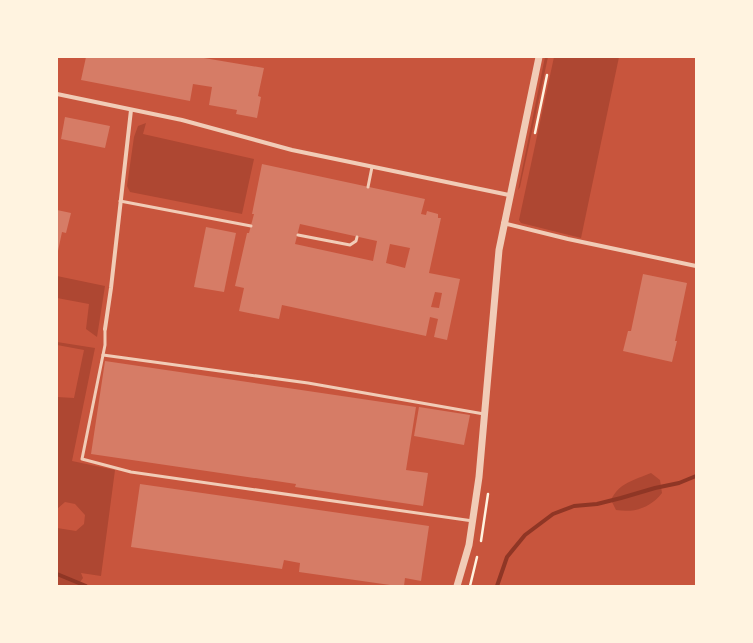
<svg xmlns="http://www.w3.org/2000/svg" width="753" height="643" font-family="Manrope,sans-serif">
<style>
.green{fill:#ae4732}
.lines{fill:none;stroke-linecap:round;stroke-linejoin:round}
.stream{stroke:#8f3625;stroke-width:4}
.building{fill:#d67c66;fill-rule:evenodd}
.path{stroke:#fff3e0;stroke-width:2.5}
.service{stroke:#f1ccb7;stroke-width:3}
.minor{stroke:#f1ccb7;stroke-width:4}
.tertiary{stroke:#f1ccb7;stroke-width:7}
</style>
<rect width="100%" height="100%" fill="#c8553d"/>
<g class="green">
<polygon points="545,57 548,57 520,187 518,190"/>
<polygon points="554,57 619,57 581,238 521,223 519,220"/>
<polygon points="146,123 143,134 254,159 242,214 130,192 127,186 134,137 138,126"/>
<polygon points="57,276 105,286 97,337 86,329 89,304 57,298"/>
<polygon points="57,342 95,348 72,461 115,470 101,576 81,573 83,578 77,586 57,586 57,528 76,531 84,524 85,515 75,504 65,502 57,509 57,397 74,398 84,350 57,345"/>
<path d="M651 473 660 480 662 493C650 508 635 513 616 510L611 500C619 483 634 480 651 473Z"/>
</g>
<g class="lines">
<g class="stream">
<polyline points="57,574 86,586"/>
<polyline points="497,586 507,557 525,535 553,514 574,506 597,504 621,498 655,488 679,483 696,476"/>
</g>
</g>
<g class="building">
<polygon points="86,57 198,57 264,68 258,96 261,97 257,118 236,114 237,110 209,105 212,87 193,84 190,101 81,80"/>
<polygon points="65,117 110,126 105,148 61,139"/>
<path d="M262 164 425 199 421 214 426 215 427 211 438 214V218H441L429 273 460 279 447 340 434 337 438 319 430 317 426 336 282 305 279 319 239 311 244 288 235 286 247 233H249L254 214H252ZM300 224 377 241 373 261 295 244ZM390 244 410 248 405 268 386 263ZM435 292 442 293 439 308 431 307Z"/>
<polygon points="57,210 71,213 66,233 62,232 58,251"/>
<polygon points="206,227 236,233 224,292 194,287"/>
<polygon points="643,274 687,283 675,341 677,341 672,362 623,351 628,331 631,331"/>
<polygon points="105,361 416,407 406,470 428,473 423,506 295,487 296,484 91,454"/>
<polygon points="419,407 470,415 464,445 414,436"/>
<polygon points="140,484 429,526 421,581 405,578 404,586 397,586 299,572 300,563 284,560 282,569 131,547"/>
</g>
<g class="lines">
<g class="path">
<polyline points="535,133 547,75"/>
<polyline points="481,541 488,494"/>
<polyline points="470,586 477,557"/>
</g>
<g class="service">
<polyline points="368,187 372,167"/>
<polyline points="120,201 251,226"/>
<polyline points="298,235 350,245 356,241 357,237"/>
<polyline points="105,329 105,345 82,459 131,472 473,521"/>
<polyline points="103,355 308,383 484,414"/>
</g>
<g class="minor">
<polyline points="57,94 182,120 292,150 509,195"/>
<polyline points="503,223 568,239 696,266"/>
<polyline points="105,329 111,288 131,110"/>
</g>
<polyline class="tertiary" points="457,586 469,545 479,477 499,250 539,57"/>
</g>
<rect width="753" height="643" fill="none" stroke="#fff3e0" stroke-width="116"/>
</svg>
